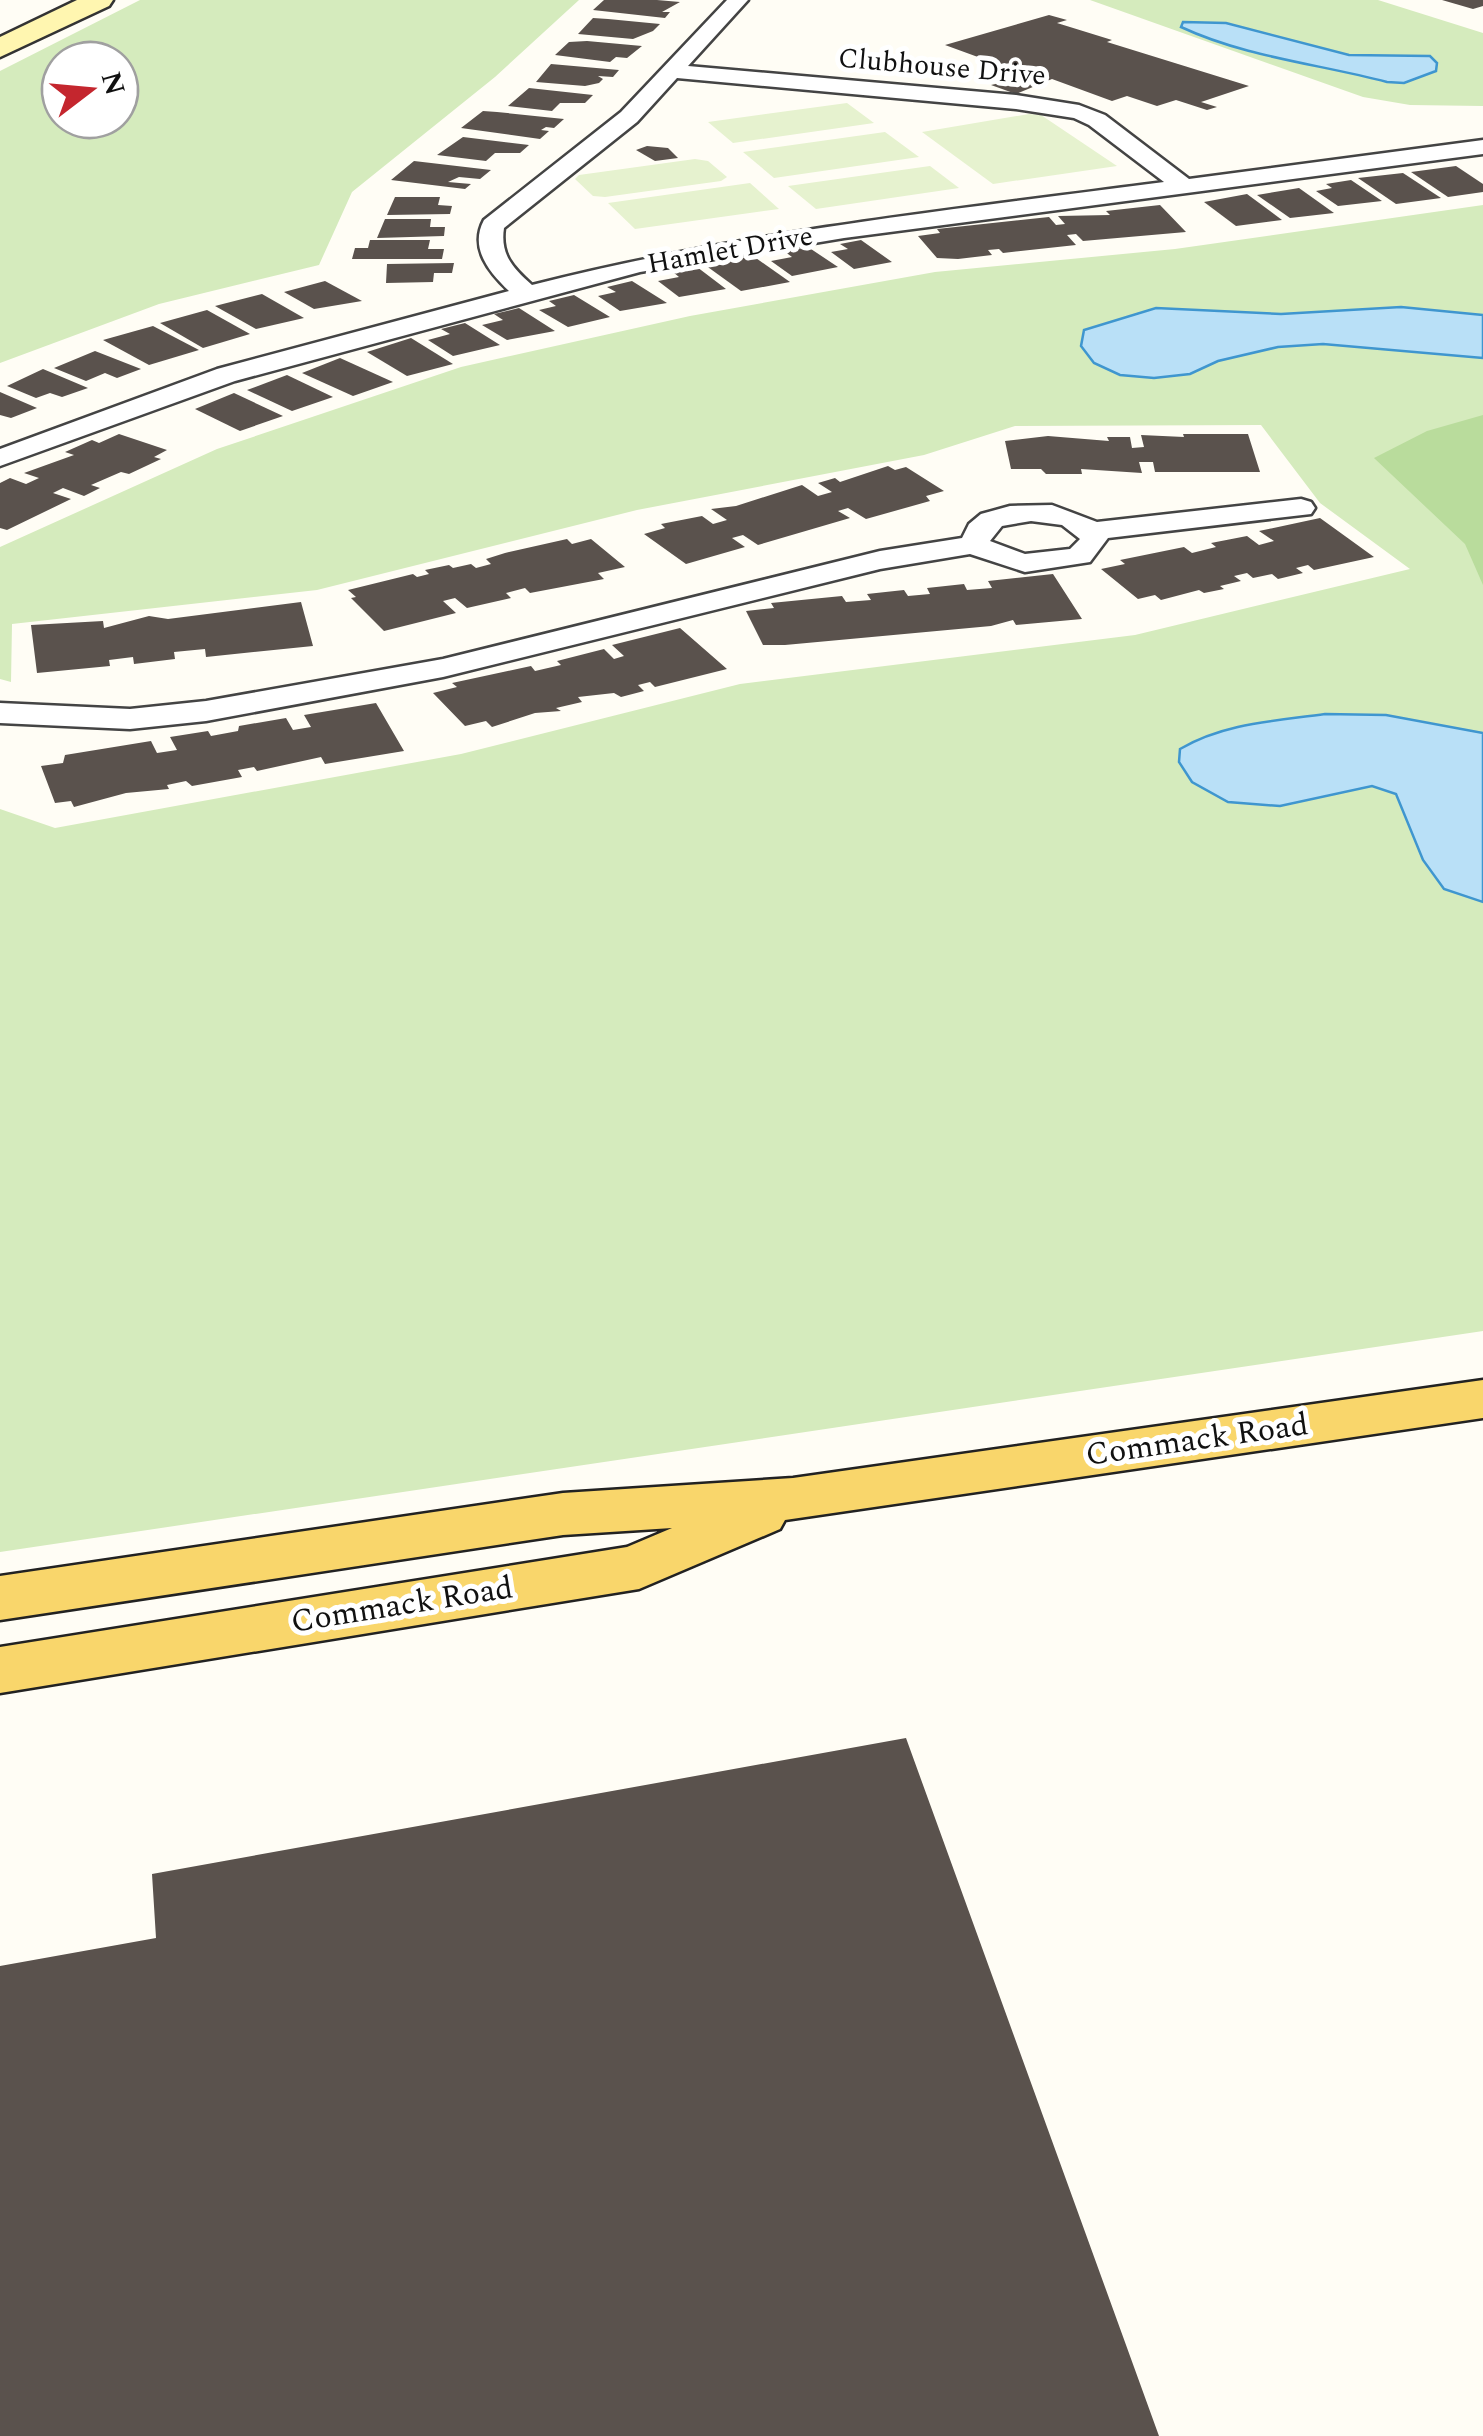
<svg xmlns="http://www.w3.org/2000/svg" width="1483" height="2436" font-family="Spectral,serif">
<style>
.green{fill:#d5ebbd;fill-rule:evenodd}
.forest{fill:#b9dc9c}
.pitch{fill:#e6f2cf}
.water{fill:#b9e0f7;stroke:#3f96cf;stroke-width:2.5}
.building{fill:#5a524d}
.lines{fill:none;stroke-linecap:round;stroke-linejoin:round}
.minor-casing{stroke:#444;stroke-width:5}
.secondary-casing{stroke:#333;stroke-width:5}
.primary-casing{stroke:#222;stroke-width:5}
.minor{fill:#fff;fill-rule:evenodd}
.secondary{fill:#fff6b0;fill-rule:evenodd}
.primary{fill:#f9d66b;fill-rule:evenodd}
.labels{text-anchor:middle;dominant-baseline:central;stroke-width:10;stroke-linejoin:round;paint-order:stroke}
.far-street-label{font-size:28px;fill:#111;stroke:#fff}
.street-label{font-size:32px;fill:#111;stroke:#fff}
</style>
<rect width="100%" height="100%" fill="#fffdf5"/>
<g class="green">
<path d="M140 0H579L495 77 352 192 319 265 159 304 0 363V71ZM60 60H120V120H60Z"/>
<polygon points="1090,0 1378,0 1483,33 1483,106 1410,105 1363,97"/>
<polygon points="1483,205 1483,1331 0,1552 0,809 55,828 461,754 740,684 1135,635 1410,569 1320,503 1261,425 1015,426 924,455 637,510 317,590 12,624 11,682 0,679 0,547 217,449 461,367 690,316 935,272 1175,249"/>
</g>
<polygon class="forest" points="1483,415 1483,585 1465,544 1374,458 1427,431"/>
<g class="pitch">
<polygon points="847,103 874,123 733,143 708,122"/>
<polygon points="1029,114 1041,115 1117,166 993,184 922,132"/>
<polygon points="885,132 919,157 774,178 743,152"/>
<polygon points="695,159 708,161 727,177 721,181 605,197 593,196 575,179 579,175"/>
<polygon points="930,166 959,188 816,209 788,186"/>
<polygon points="750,183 779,209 635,229 608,203"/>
</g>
<g class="water">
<path d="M1183 22 1226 23 1349 55 1430 56 1437 63 1436 71 1404 83 1387 82C1319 64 1245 57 1181 27Z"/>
<polygon points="1401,307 1483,315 1483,358 1323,344 1278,347 1218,361 1190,374 1154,378 1120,375 1094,363 1081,346 1084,330 1156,308 1281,314"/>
<path d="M1325 714 1386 715 1483 733V902L1444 889 1423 860 1396 794 1372 786 1280 806 1228 802 1192 782 1179 762 1180 749C1224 723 1275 721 1325 714Z"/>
</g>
<g class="building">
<polygon points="604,0 657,0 680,2 662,12 670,12 665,18 593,10"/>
<polygon points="1442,0 1483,0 1483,6 1473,9"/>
<polygon points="1049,15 1067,20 1057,23 1112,40 1107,42 1249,86 1201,102 1217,107 1207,110 1176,100 1157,106 1127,96 1112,101 1052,79 1016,94 991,85 1038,74 1015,66 1008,68 945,45"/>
<polygon points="593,18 608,19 660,24 653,31 633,39 578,34"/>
<polygon points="587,41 642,46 627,58 616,57 610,62 555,55 569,42"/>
<polygon points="551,64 619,70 613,77 598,76 603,79 599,83 585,86 536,82"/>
<polygon points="529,88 593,95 585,103 560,103 552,111 508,106"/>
<polygon points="483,111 497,112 564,119 554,128 546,127 541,130 549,131 540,139 461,128"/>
<polygon points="463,137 529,145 520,153 495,153 486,161 437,155"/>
<polygon points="647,146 668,148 678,158 655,161 636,150"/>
<polygon points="414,161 491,170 480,179 459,177 448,182 471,184 465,189 391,180"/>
<polygon points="1456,166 1483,184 1483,192 1448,197 1411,172"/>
<polygon points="1403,173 1441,198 1396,204 1358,178"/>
<polygon points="1351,180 1382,201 1338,206 1316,191 1332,188 1326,184"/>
<polygon points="1299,188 1334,213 1290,218 1257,195"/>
<polygon points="1247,194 1282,220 1236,226 1204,202"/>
<polygon points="395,197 440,197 438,205 452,206 450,214 387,215"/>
<polygon points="1160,205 1186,232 1083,241 1076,234 1067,235 1076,245 1003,253 999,249 988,250 992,255 958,259 937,258 918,236 940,233 937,229 1049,217 1056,225 1065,224 1058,216 1110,215 1106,211"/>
<polygon points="385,219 431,219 430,227 445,227 444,236 377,238"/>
<polygon points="370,240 430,240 428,249 444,249 442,259 352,259 355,248 368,248"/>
<polygon points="861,240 892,262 854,269 831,252 848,249 840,244"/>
<polygon points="808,247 838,267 792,276 771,261 792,257 784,251"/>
<polygon points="753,256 790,282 741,291 705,265"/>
<polygon points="454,263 452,273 434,273 433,282 386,283 387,264"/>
<polygon points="697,267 726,289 679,297 658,281 679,277 673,272"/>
<polygon points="325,281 362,301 314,309 284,292"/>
<polygon points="632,281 667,303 620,311 598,296 616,292 607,287"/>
<polygon points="262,294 304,318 256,329 215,306"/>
<polygon points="574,295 610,317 568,327 539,310 556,306 549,301"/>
<polygon points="519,308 555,331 507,340 482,325 503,320 494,314"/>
<polygon points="207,310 250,334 203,348 160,323"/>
<polygon points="465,323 500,345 453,356 428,340 450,334 441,329"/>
<polygon points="153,326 199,350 149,365 103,340"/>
<polygon points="411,338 453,364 407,376 367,352"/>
<polygon points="95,351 141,369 117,378 105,373 86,381 54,368"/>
<polygon points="340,358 393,382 353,396 302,373"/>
<polygon points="43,369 88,388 62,397 50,393 36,398 7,386"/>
<polygon points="287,375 333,397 292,411 247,390"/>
<polygon points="0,392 37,408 11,418 0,415"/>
<polygon points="234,393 283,416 240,431 195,409"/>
<polygon points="119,434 167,450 154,457 161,459 129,474 121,472 91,485 100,488 84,496 63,488 53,493 71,499 7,530 0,528 0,483 10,478 26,484 39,478 24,473 74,455 65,452 92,440 99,443"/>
<polygon points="1183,434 1248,434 1260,472 1155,472 1153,462 1139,462 1142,473 1081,469 1082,474 1046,474 1041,469 1011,469 1005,441 1048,436 1109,441 1107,437 1130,437 1132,448 1144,447 1141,435 1184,437"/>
<polygon points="888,466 895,470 906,467 944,491 926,496 930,501 866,519 848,508 838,511 850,518 758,545 743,535 732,538 745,547 686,564 644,534 665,528 661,524 702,516 713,524 727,520 711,509 736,506 802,485 818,496 832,492 818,483 835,478 840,482"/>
<polygon points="1320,518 1374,557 1314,570 1308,565 1296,568 1303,573 1278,579 1272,574 1253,578 1247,573 1234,576 1241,581 1220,586 1224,589 1204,593 1199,590 1161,600 1155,595 1138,599 1101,569 1125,564 1120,560 1184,547 1192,553 1216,547 1211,543 1247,536 1259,545 1274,541 1259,531"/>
<polygon points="567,539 572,544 591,539 625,567 598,573 604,579 530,593 525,588 506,593 511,598 467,608 455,598 443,601 456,613 384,631 351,598 356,597 348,590 413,574 417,577 429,574 425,570 449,565 453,568 471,564 476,568 491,564 486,559 505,553"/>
<polygon points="1053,574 1082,619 1016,625 1013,620 991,626 785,645 763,645 746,611 774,608 771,603 842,596 846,602 871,600 867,594 904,590 908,596 930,594 927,588 964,584 967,590 992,588 988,581"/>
<polygon points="301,602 313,646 206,657 205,649 174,652 175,659 134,664 133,657 109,660 110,666 37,673 31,625 103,621 104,628 149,616 168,619"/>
<polygon points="680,628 727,669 655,687 650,682 638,685 644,691 621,697 614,693 578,697 582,702 556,708 561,711 535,713 492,727 486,721 465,726 433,693 457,687 452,683 531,666 535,671 561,665 557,661 604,649 614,659 624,656 612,645"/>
<polygon points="376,703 404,751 325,764 321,757 257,771 254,767 238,770 242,777 192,786 186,781 167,785 169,789 126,793 74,807 71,801 55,803 41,766 63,763 65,755 151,741 157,753 177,750 170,737 208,731 211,736 238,731 239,726 286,718 293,730 311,727 304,715"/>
<polygon points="906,1738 1159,2436 0,2436 0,1966 156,1938 152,1874"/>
</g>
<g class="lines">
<g class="minor-casing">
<g id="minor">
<path d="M727 0H748L688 66 1016 95 1079 105 1105 115 1189 179 1483 140V154L844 238 640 272 235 381 0 466V449L217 369 509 291C489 272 469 248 484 220L621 112ZM677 78 1016 109 1074 118 1089 125 1164 182C952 210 739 232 532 285 513 268 500 255 504 228L637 122Z"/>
<path d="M1301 499 1311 502 1315 508 1311 514 1108 538 1090 562 1025 572 970 554 880 569 443 677 206 721 130 729 0 723V703L130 709 206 701 443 659 880 551 962 538 969 524 981 514 1010 506 1052 505 1097 522ZM1031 521 1062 525 1080 539 1070 549 1025 554 990 541 1002 526Z"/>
</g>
</g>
<g class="secondary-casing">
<polygon id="secondary" points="77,0 113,0 109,6 0,57 0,37"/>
</g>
<g class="primary-casing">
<polygon id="primary" points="1483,1380 1483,1418 785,1520 780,1529 639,1589 0,1693 0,1647 627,1547 672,1528 563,1535 0,1620 0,1576 563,1493 793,1478"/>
</g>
<use href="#minor" class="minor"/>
<use href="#secondary" class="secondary"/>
<use href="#primary" class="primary"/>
</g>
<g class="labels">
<g class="far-street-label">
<text transform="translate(942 67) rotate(5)">Clubhouse Drive</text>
<text transform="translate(730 250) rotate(-10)">Hamlet Drive</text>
</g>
<g class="street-label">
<text transform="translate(1197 1440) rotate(-8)">Commack Road</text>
<text transform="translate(402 1605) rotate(-9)">Commack Road</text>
</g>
</g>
<g transform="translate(90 90) rotate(74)"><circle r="48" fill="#ffffff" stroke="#a0a0a0" stroke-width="2.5"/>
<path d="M0-8L18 38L0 25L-18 38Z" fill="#c4262e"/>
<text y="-15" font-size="28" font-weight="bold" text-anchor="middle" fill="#111111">N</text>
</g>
</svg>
